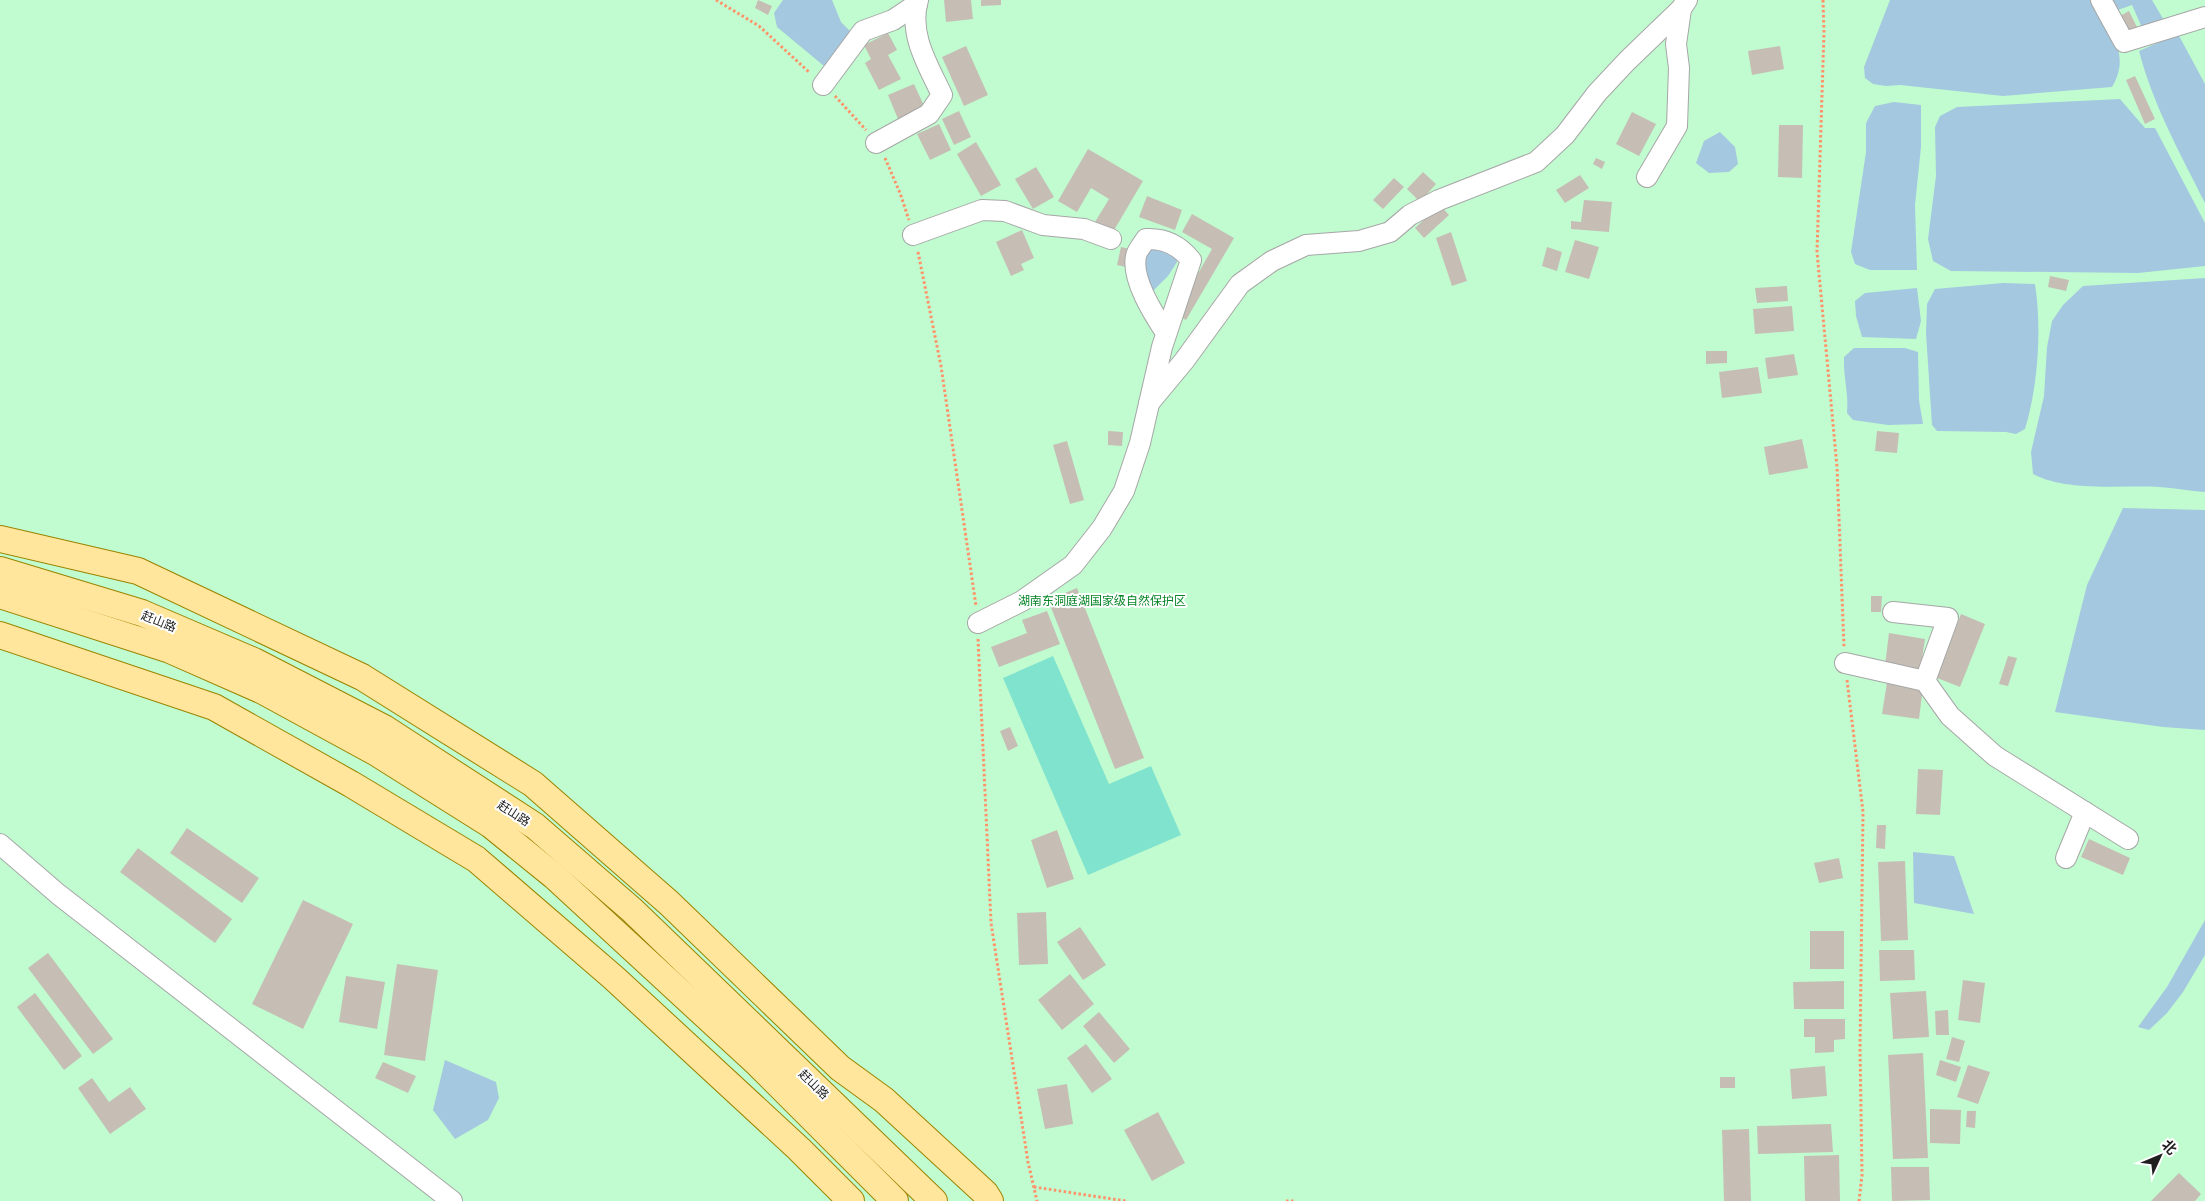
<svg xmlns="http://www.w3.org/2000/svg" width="2205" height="1201" font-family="Ubuntu,'Noto Sans SC',sans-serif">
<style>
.park{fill:#c1fcd0}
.pitch{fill:#80e3ce}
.water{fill:#a4c8e0}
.building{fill:#c6beb4}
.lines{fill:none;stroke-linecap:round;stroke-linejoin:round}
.minor-casing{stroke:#a6a6a6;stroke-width:22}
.major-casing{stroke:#9b8300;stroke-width:28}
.path{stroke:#ff9268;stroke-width:3;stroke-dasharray:2.5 2.5;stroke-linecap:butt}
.minor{stroke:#fff;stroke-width:20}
.major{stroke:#ffe69c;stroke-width:26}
.labels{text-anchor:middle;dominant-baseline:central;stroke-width:4;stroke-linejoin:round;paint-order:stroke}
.park-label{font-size:12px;fill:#068527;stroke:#fff}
.street-label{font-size:12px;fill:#1f1f1f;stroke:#fff}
</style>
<rect width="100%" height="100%" fill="#f1efe5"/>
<rect class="park" x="0" y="0" width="2205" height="1201"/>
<polygon class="pitch" points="1053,656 1109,784 1151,766 1181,835 1088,875 1003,678"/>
<g class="water">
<polygon points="783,0 832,0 841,22 850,31 824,66 777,27 774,13"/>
<path d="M1890 0H2093C2109 29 2132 54 2112 87L2003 96 1900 85 1886 86 1873 84 1865 78 1864 67Z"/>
<polygon points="2109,0 2152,0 2165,22 2143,30 2132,5 2115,11"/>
<path d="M2178 34 2205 84V203C2180 153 2153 105 2139 51Z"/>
<polygon points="2120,99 2145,128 2155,128 2205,223 2205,266 2138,273 1951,271 1933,261 1928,239 1936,176 1935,127 1940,116 1957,107"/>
<polygon points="1894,102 1921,105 1921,147 1915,205 1917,270 1870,270 1855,264 1851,252 1866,152 1866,123 1875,106"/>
<polygon points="1720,132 1735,147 1738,164 1729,172 1709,173 1696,163 1704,141"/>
<path d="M1151 246 1175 253 1177 262 1168 276 1152 292C1142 276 1140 263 1151 246Z"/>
<path d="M2205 278V492C2190 491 2174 488 2159 487 2121 485 2067 492 2033 474L2031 452 2044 396 2047 347 2052 321 2063 305 2083 286Z"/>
<path d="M2003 283 2035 284C2042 329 2038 386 2025 429L2016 434 2006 432 1937 431 1932 425 1926 333 1927 304 1935 289Z"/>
<polygon points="1917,288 1921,321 1916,339 1862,337 1856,316 1855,301 1865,293"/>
<path d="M1854 348H1905L1918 352 1919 400 1923 424 1888 425 1853 420 1847 413C1849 394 1843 376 1844 357Z"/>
<polygon points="2123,508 2205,510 2205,730 2163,727 2055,712 2087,585"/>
<polygon points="1913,852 1954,856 1974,914 1914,903"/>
<polygon points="2205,920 2205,955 2183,992 2167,1013 2149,1030 2138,1027 2167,987"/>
<polygon points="445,1060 496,1082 499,1098 488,1120 455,1139 433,1110"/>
</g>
<g class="building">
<polygon points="758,0 772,6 768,15 755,8"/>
<polygon points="944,0 971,0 973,19 946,22"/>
<polygon points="981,0 1001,0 1001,5 981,6"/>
<polygon points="2129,11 2138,29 2126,34 2118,17"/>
<polygon points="888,33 897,50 888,55 901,79 879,90 865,63 871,59 864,45"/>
<polygon points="966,46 988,95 964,106 942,57"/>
<polygon points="1780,46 1784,69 1752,75 1748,51"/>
<polygon points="2135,76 2155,119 2145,124 2126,80"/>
<polygon points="914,84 925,108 898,119 888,95"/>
<polygon points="959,111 971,137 954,145 942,119"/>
<polygon points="1632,112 1656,124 1639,156 1616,144"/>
<polygon points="939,124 951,150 930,160 917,134"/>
<polygon points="1779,125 1803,125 1802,178 1778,177"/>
<polygon points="976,142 1001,185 981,196 957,154"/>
<polygon points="1088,149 1143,181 1113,232 1095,222 1109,199 1091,188 1077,212 1058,201"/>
<polygon points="1596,158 1605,162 1602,169 1593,164"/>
<polygon points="1036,167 1054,197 1033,209 1015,179"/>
<polygon points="1423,172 1436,184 1420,202 1407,189"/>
<polygon points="1580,175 1589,188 1565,203 1556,190"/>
<polygon points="1394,178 1404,187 1383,209 1373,200"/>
<polygon points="1147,196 1182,210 1175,230 1139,217"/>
<polygon points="1584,200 1612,202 1609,232 1571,229 1571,221 1581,222"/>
<polygon points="1440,205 1449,215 1424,238 1415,228"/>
<polygon points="1192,214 1234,238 1186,320 1175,314 1212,249 1182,232"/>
<polygon points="1022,230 1034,258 1021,264 1024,270 1011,276 996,242"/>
<polygon points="1451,232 1467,281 1452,286 1436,238"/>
<polygon points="1575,240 1599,247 1589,279 1565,272"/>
<polygon points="1121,247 1130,249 1126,267 1117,265"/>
<polygon points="1547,247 1562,252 1557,271 1542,266"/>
<polygon points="2050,276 2069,280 2066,291 2048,287"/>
<polygon points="1787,286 1788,301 1757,303 1755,288"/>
<polygon points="1792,306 1794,331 1755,334 1753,309"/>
<polygon points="1706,351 1727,351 1727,363 1706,364"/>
<polygon points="1794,354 1798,375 1768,379 1765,358"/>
<polygon points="1758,367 1762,393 1722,398 1719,372"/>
<polygon points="1108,431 1123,432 1122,446 1108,445"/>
<polygon points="1877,431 1899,433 1897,453 1875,451"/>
<polygon points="1802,439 1808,468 1769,475 1764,447"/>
<polygon points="1067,441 1084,500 1070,504 1053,445"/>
<polygon points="1077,588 1144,758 1115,769 1048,600"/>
<polygon points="1871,596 1882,596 1881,612 1871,612"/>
<polygon points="1047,611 1060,644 999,667 991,647 1027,633 1022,620"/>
<polygon points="1961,614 1985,624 1960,687 1937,678"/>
<polygon points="1889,633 1925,639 1920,671 1885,665"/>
<polygon points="2008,656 2017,658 2008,686 1999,684"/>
<polygon points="1887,682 1923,687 1919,719 1882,714"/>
<polygon points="1010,727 1018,746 1008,751 1000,731"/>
<polygon points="1918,769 1943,770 1940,815 1916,814"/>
<polygon points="1877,825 1886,825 1885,849 1876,848"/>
<polygon points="187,828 259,878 242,903 170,853"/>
<polygon points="1057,830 1074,879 1047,888 1031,840"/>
<polygon points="2089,839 2130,858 2123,875 2081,857"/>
<polygon points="138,848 232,919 215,943 120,872"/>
<polygon points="1839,858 1843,878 1819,883 1814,863"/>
<polygon points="1905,861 1908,940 1881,941 1878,862"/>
<polygon points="303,900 353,924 303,1029 252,1004"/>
<polygon points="1046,912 1048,964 1019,965 1017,913"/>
<polygon points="1080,927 1106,965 1083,980 1057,942"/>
<rect x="1810" y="931" width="34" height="38"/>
<polygon points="1879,950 1914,950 1915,980 1880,981"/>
<polygon points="48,953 113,1039 93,1054 28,968"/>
<polygon points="397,964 438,970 425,1061 384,1055"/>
<polygon points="1070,974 1094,1004 1062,1030 1038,1000"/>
<polygon points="346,976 385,982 377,1029 339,1022"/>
<polygon points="1963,980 1985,983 1980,1023 1958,1020"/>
<polygon points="1844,981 1844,1009 1794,1009 1793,982"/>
<polygon points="1926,991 1929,1037 1893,1039 1890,993"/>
<polygon points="35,993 82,1056 64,1070 17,1007"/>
<polygon points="1948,1010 1949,1035 1936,1035 1935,1011"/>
<polygon points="1099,1012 1130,1049 1114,1063 1083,1026"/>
<polygon points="1804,1019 1845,1019 1845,1039 1834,1040 1834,1052 1815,1053 1815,1037 1804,1037"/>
<polygon points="1952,1037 1965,1041 1959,1062 1946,1059"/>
<polygon points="1086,1044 1112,1079 1092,1093 1067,1058"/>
<polygon points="1923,1053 1928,1158 1893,1159 1888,1055"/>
<polygon points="1940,1060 1961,1067 1956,1082 1936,1075"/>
<polygon points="383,1062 416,1076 408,1093 375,1078"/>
<polygon points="1968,1065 1990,1072 1978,1104 1957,1097"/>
<polygon points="1825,1066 1827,1096 1792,1099 1790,1069"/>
<rect x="1720" y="1077" width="15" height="11"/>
<polygon points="92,1078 109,1102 130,1087 146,1109 110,1134 78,1088"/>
<polygon points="1067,1084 1073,1124 1045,1129 1037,1089"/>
<polygon points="1930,1109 1961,1110 1960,1144 1930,1143"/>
<polygon points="1967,1111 1976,1111 1975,1128 1966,1127"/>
<polygon points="1158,1112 1185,1163 1152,1181 1124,1130"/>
<polygon points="1831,1124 1833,1152 1758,1154 1757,1126"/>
<polygon points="1749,1129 1751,1201 1724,1201 1722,1130"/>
<polygon points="1839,1155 1840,1201 1805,1201 1804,1156"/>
<polygon points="1891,1167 1929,1167 1930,1200 1892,1201"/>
<polygon points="2179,1173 2201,1194 2195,1201 2151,1201"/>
</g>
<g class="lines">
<g class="minor-casing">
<g id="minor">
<polyline points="2101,0 2124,42 2205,17"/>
<polyline points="823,85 863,31 893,20 917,4"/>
<path d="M876 143 929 114 942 95C928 65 908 34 918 0"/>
<polyline points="1647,177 1677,126 1679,68 1676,44 1681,9"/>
<polyline points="913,235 982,210 1005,211 1043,225 1084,229 1111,239"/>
<polyline points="1149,403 1184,361 1240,284 1272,261 1306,245 1359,241 1390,232 1410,215 1439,200 1536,162 1565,135 1597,93 1627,61 1681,9 1687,0"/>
<polyline points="1893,612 1948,618 1925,681"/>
<path d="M978 623 1022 601 1073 565 1102 528 1124 491 1140 443 1162 347 1191 260C1179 245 1165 238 1146 239 1143 244 1137 250 1136 256 1131 279 1154 315 1166 333"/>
<polyline points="1845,663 1925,681 1950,716 1995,756 2128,839"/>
<polyline points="0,844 58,894 452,1201"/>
<polyline points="2066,858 2085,812"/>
</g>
</g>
<g class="major-casing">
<g id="major">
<polyline points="0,539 138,571 362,677 533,784 669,903 840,1068 884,1100 985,1193 990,1201"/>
<polyline points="0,570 142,613 254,661 384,728 535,826 632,910 934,1201"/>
<polyline points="0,595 170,650 263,691 375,752 491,825 554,876 758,1064 895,1201"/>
<polyline points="0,635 214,707 351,784 476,859 614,978 799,1149 851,1201"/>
</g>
</g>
<g class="path">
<polyline points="716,0 759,26 810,73"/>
<polyline points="1823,0 1824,32 1817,252 1837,467 1844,647"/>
<polyline points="835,96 866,130"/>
<polyline points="885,158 900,193 909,220"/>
<polyline points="918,252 941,366 976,606"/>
<polyline points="978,639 991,923 1028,1162 1037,1201"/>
<polyline points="1847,680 1863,812 1860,1049 1862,1175 1859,1201"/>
<polyline points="1034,1187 1126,1201"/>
<polyline points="1286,1201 1294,1201"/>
</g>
<use href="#minor" class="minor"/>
<use href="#major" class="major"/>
</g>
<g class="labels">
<g class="park-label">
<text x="1102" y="600">湖南东洞庭湖国家级自然保护区</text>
</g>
<g class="street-label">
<text transform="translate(159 621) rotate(22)">赶山路</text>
<text transform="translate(514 813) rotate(33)">赶山路</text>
<text transform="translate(814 1084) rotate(44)">赶山路</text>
</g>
</g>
<g transform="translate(2160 1156) rotate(46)" stroke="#ffffff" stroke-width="4" paint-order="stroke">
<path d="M0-4L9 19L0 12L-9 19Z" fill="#1f1f1f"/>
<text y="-8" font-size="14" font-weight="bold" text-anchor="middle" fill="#1f1f1f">北</text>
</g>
</svg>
